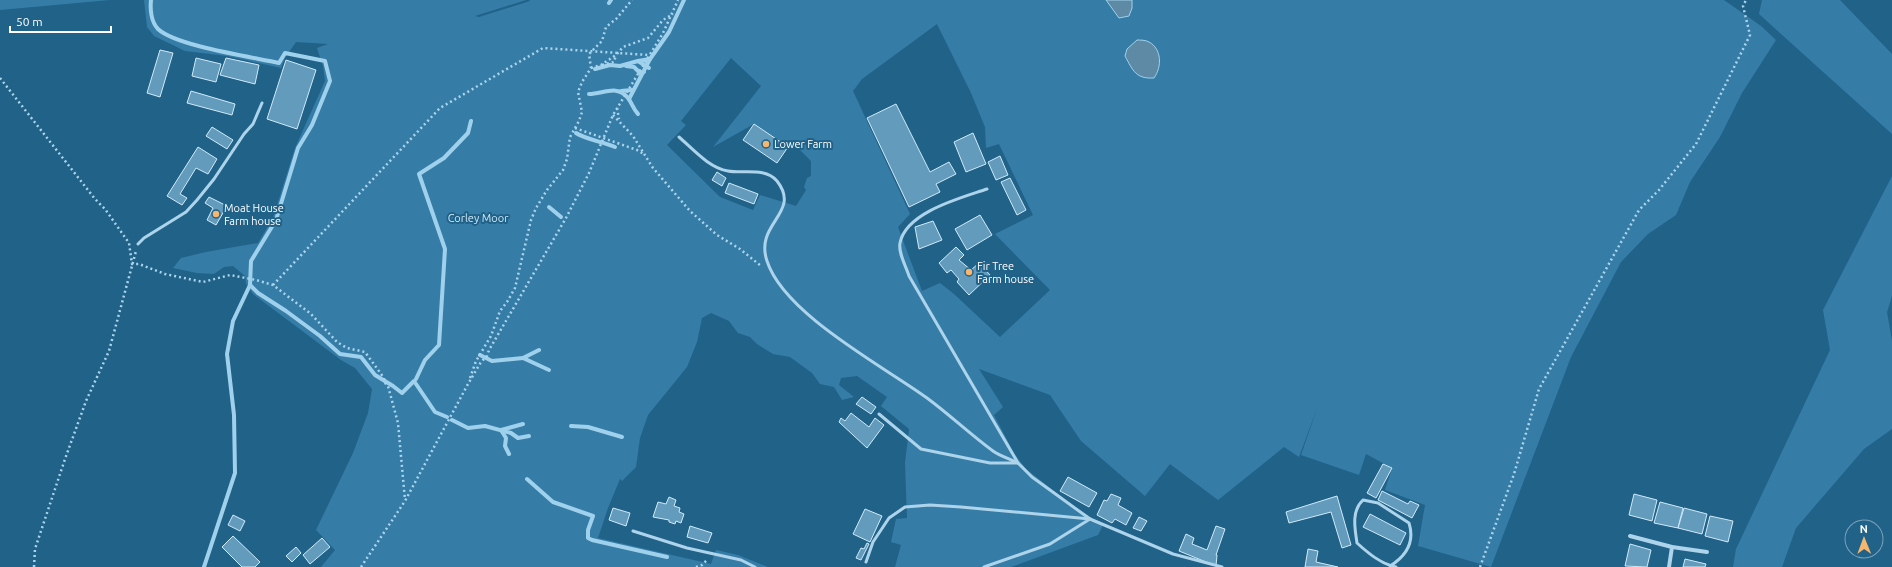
<svg xmlns="http://www.w3.org/2000/svg" width="1892" height="567" font-family="Ubuntu,sans-serif">
<style>
.green{fill:#357da7;fill-rule:evenodd}
.water{fill:#5e8aa6;stroke:#a0d1ec}
.lines{fill:none;stroke-linecap:round;stroke-linejoin:round}
.stream{stroke:#a0d1ec;stroke-width:4}
.building{fill:#629bbc;stroke:#d1eaf8}
.path{stroke:#add4eb;stroke-width:2.5;stroke-dasharray:2 3;stroke-linecap:butt}
.lane{stroke:#add4eb;stroke-width:3}
.street{stroke:#add4eb;stroke-width:4}
.poi-dot{fill:#f7b66e;stroke:#216289;stroke-width:1.5}
.labels{text-anchor:middle;dominant-baseline:central;stroke-width:4;stroke-linejoin:round;paint-order:stroke}
.poi-label{font-size:11px;fill:#fff;stroke:#216289;text-anchor:start}
.park-label{font-size:11px;fill:#d1eaf8;stroke:#216289}
</style>
<rect width="100%" height="100%" fill="#216289"/>
<g class="green">
<polygon points="0,0 110,0 0,10"/>
<path d="M144 0H526L475 16 479 17 530 1 529 0H1724L1761 26 1776 40 1742 93 1720 137 1690 182 1676 215 1648 234 1621 262 1571 357 1491 567 1418 546 1425 505 1385 490 1392 468 1366 454 1359 475 1301 455 1318 406 1299 457 1284 447 1218 500 1170 464 1145 496 1081 441 1050 395 979 369 1003 407 994 415 1014 453 1026 469 1072 505 1103 525 1098 535 1011 567H895L901 545 891 542 896 519 907 518 905 463 909 429 881 406 887 397 857 376 841 378 839 385 854 397 842 400 834 387 820 384 812 373 790 357 773 354 757 344 750 337 738 333 729 321 711 313 702 318 697 342 687 367 648 415 640 438 636 467 622 481 620 479 608 508 598 538 711 564 716 550 738 555 768 567H321L335 550 316 530 353 453 368 413 372 389 355 368 341 360 253 294 246 284 245 276 233 266 224 267 214 274 197 273 173 268 181 258 206 252 258 243 273 218 295 148 325 81 323 66 317 48 328 44 296 42 285 58 281 68 227 56 185 51 154 36 147 27ZM937 24 971 93 985 127 986 148 999 144 1033 215 995 234 1050 290 1000 337 954 294 940 283 922 291 898 227 910 214 853 91 862 79ZM731 58 761 86 713 147 754 124 788 147 798 148 811 161V176L807 178 804 187 806 190 796 206 760 195 753 210 720 197 667 145 686 125 681 121Z"/>
<polygon points="1762,0 1840,0 1892,54 1892,134 1759,14"/>
<polygon points="1892,176 1892,296 1887,312 1892,341 1892,429 1864,449 1796,528 1782,567 1733,567 1736,549 1830,350 1823,310"/>
</g>
<g class="water">
<polygon points="1106,0 1132,0 1132,8 1129,16 1119,18"/>
<path d="M1137 40C1140 40 1146 40 1149 42 1162 49 1162 67 1154 78 1136 79 1133 71 1125 56L1127 49Z"/>
</g>
<g class="lines">
<g class="stream">
<path d="M151 0C150 9 151 22 158 29 176 46 252 57 279 63L285 53 325 61 330 81 312 125 298 148 276 220 251 261 250 285 258 293 286 311 320 336 340 354 361 357 375 375 393 386 402 393 414 381 435 412 447 417"/>
<polyline points="609,3 611,0"/>
<polyline points="638,61 649,68"/>
<polyline points="626,66 634,67 640,73 644,72"/>
<polyline points="595,69 610,65 620,66 638,61 650,59"/>
<polyline points="621,91 632,90"/>
<path d="M589 94C603 94 617 84 628 98 632 103 633 109 638 114"/>
<polyline points="629,99 650,59 669,32 684,0"/>
<path d="M576 133C585 139 603 142 615 147"/>
<polyline points="549,207 561,217"/>
<polyline points="480,355 492,361 523,358 539,350"/>
<polyline points="523,358 549,370"/>
<polyline points="416,379 425,360 439,345 445,249 419,174 444,158 468,133 471,121"/>
<polyline points="452,420 468,428 485,426 511,433 518,438 529,436"/>
<polyline points="571,426 588,427 622,437"/>
<polyline points="509,454 505,446 506,438 501,430 523,424"/>
<polyline points="527,479 553,502 593,516 588,530 588,538 592,540 667,557"/>
<polyline points="204,567 235,473 234,415 227,354 233,321 250,285"/>
</g>
</g>
<g class="building">
<polygon points="160,50 173,53 160,97 147,93"/>
<polygon points="196,58 221,64 216,82 192,76"/>
<polygon points="226,58 259,65 255,84 220,75"/>
<polygon points="286,60 316,70 297,129 267,119"/>
<polygon points="191,91 235,104 232,115 187,103"/>
<polygon points="896,104 930,172 949,162 956,174 936,184 940,192 909,207 867,118"/>
<polygon points="754,124 788,147 777,163 743,140"/>
<polygon points="212,127 233,140 227,149 206,136"/>
<polygon points="973,133 986,164 966,172 954,142"/>
<polygon points="198,147 217,159 208,174 196,168 180,194 187,198 182,205 167,196"/>
<polygon points="1000,156 1008,175 996,180 988,162"/>
<polygon points="717,172 726,178 722,186 712,180"/>
<polygon points="1010,178 1026,210 1017,215 1001,182"/>
<polygon points="729,183 758,194 754,204 725,193"/>
<polygon points="209,197 227,206 216,225 207,220 213,208 205,203"/>
<polygon points="980,215 992,235 967,250 955,229"/>
<polygon points="933,221 942,240 919,249 915,227"/>
<polygon points="956,247 964,255 959,260 971,270 979,263 990,275 969,295 957,282 959,279 951,270 947,273 939,263"/>
<polygon points="862,397 876,407 871,414 856,404"/>
<polygon points="851,413 869,427 875,418 884,425 867,448 839,422 841,418 845,421"/>
<polygon points="1383,464 1392,468 1376,498 1367,493"/>
<polygon points="1068,477 1097,493 1089,507 1060,491"/>
<polygon points="1382,491 1408,504 1410,501 1419,505 1412,518 1378,500"/>
<polygon points="1111,494 1121,498 1118,505 1132,513 1126,525 1115,519 1112,523 1097,515 1104,500 1107,501"/>
<polygon points="1634,494 1657,500 1652,521 1629,515"/>
<polygon points="1337,496 1351,545 1342,548 1331,512 1289,523 1286,512"/>
<polygon points="669,497 676,500 674,506 680,508 679,512 684,514 681,523 676,521 675,524 669,522 669,520 653,517 658,502 666,504"/>
<polygon points="1660,502 1683,508 1678,528 1654,523"/>
<polygon points="613,508 630,513 626,526 609,520"/>
<polygon points="1684,508 1707,514 1702,534 1678,528"/>
<polygon points="865,509 882,516 870,542 853,534"/>
<polygon points="1370,514 1406,533 1400,545 1363,527"/>
<polygon points="233,515 245,521 240,531 228,525"/>
<polygon points="1710,516 1733,521 1728,542 1705,536"/>
<polygon points="1139,517 1147,521 1141,531 1133,528"/>
<polygon points="690,526 712,533 708,543 687,537"/>
<polygon points="1216,526 1225,529 1216,555 1217,555 1216,566 1179,551 1186,534 1194,538 1192,544 1207,550"/>
<polygon points="233,536 260,562 255,567 242,567 222,547"/>
<polygon points="322,538 330,547 310,564 303,555"/>
<polygon points="867,543 869,544 861,560 856,558 861,548 864,549"/>
<polygon points="1630,544 1651,550 1647,567 1625,566"/>
<polygon points="296,547 301,553 292,562 286,556"/>
<polygon points="1308,549 1318,551 1316,562 1338,567 1305,567"/>
<polygon points="1685,559 1706,564 1705,567 1683,567"/>
</g>
<g class="lines">
<g class="path">
<polyline points="602,65 614,62 616,55"/>
<polyline points="591,68 601,65 616,55 623,47 648,38 663,20 673,14"/>
<polyline points="0,78 95,199 105,209 129,243 132,264 139,264 165,274 203,282 230,275 256,280 273,285 311,314 337,342 347,348 365,352 384,378 384,382 388,386 398,423 405,500"/>
<polyline points="617,108 619,119"/>
<polyline points="613,115 633,136 653,168 690,211 717,235 740,249 761,266"/>
<polyline points="575,128 637,150 644,154"/>
<polyline points="273,285 440,108 543,48 648,55"/>
<polyline points="470,378 476,361 491,336 500,311 507,302 515,288 531,220 536,208 547,190 563,170 567,159 570,137 579,121 582,112 578,92 582,82 591,68 589,54 602,41 606,27 616,19 632,0"/>
<polyline points="34,567 35,549 65,459 86,401 109,351 136,251"/>
<polyline points="361,567 405,501 468,384 481,362 487,356 489,350 566,218 589,173 613,115 663,33 678,0"/>
<polyline points="696,567 702,565 707,560"/>
<polyline points="1480,567 1514,474 1539,389 1639,210 1659,190 1696,144 1750,35 1743,6 1746,0"/>
</g>
<g class="lane">
<path d="M679 137C693 149 709 168 728 171 744 174 765 167 777 181 802 213 754 223 767 261 784 314 883 366 927 398 950 415 971 435 993 451 1000 456 1010 459 1018 463H990L921 449 879 414"/>
<path d="M987 189C961 198 906 212 900 243 898 253 906 266 909 276L1018 463 1032 477 1090 519 1173 554 1222 567"/>
<polyline points="138,244 144,238 186,212 197,200 214,179 244,134 253,124 262,103"/>
<polyline points="633,531 687,548 741,560 755,567"/>
<polyline points="866,562 873,542 889,518 905,507 930,505 961,507 1090,519 1050,544 984,567"/>
<path d="M1390 566C1406 556 1415 542 1409 523L1378 503 1363 500C1351 511 1355 529 1357 543 1368 553 1381 564 1396 567"/>
</g>
<g class="street">
<polyline points="1630,536 1672,547 1707,552"/>
<polyline points="1669,567 1672,547"/>
</g>
</g>
<g class="poi-dot">
<circle cx="766" cy="144" r="4"/>
<circle cx="216" cy="214" r="4"/>
<circle cx="969" cy="272" r="4"/>
</g>
<g class="labels">
<g class="poi-label">
<text x="774" y="144">Lower Farm</text>
<text x="224" y="208">Moat House<tspan x="224" dy="13">Farm house</tspan></text>
<text x="977" y="266">Fir Tree<tspan x="977" dy="13">Farm house</tspan></text>
</g>
<g class="park-label">
<text x="478" y="218">Corley Moor</text>
</g>
</g>
<g transform="translate(1864 539) rotate(359)"><circle r="19" fill="#216289" stroke="#7aa1b8"/>
<path d="M0-3L7 15L0 10L-7 15Z" fill="#f7b66e"/>
<text y="-6" font-size="11" font-weight="bold" text-anchor="middle" fill="#ffffff">N</text>
</g>
<path d="M10 26v6h101v-6" fill="none" stroke="#ffffff" stroke-width="2"/>
<text x="16" y="26" font-size="12" fill="#ffffff" stroke="#216289" stroke-width="3" paint-order="stroke">50 m</text>
</svg>
